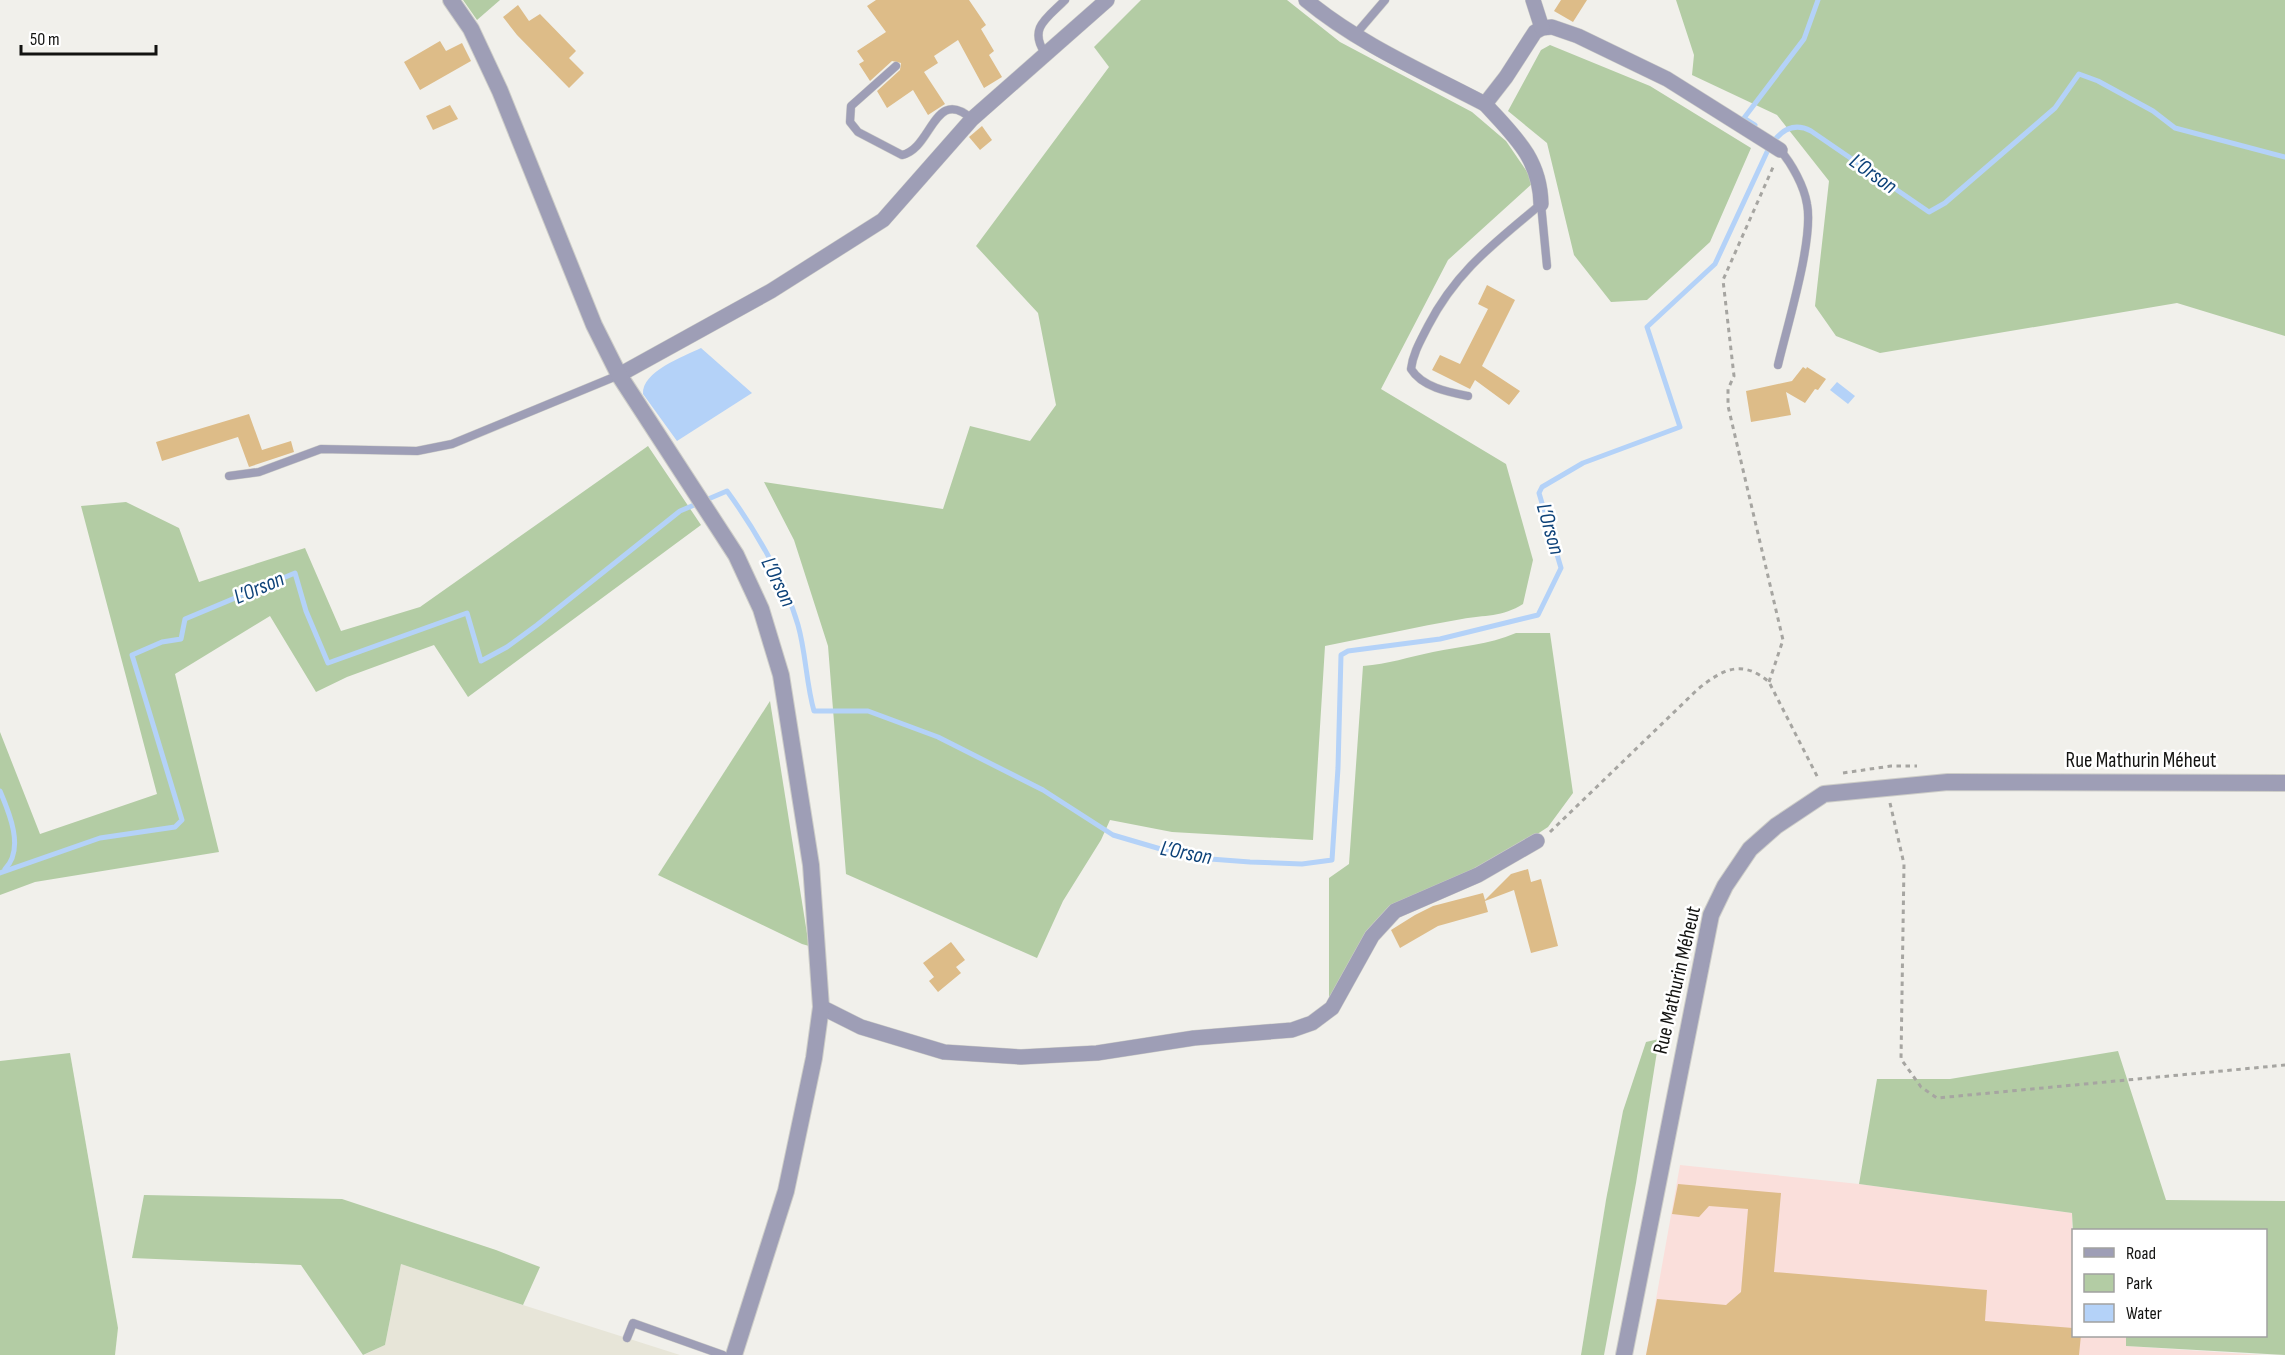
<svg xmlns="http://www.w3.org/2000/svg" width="2285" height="1355" font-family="'Sofia Sans Condensed',sans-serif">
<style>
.commercial{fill:#fadfdb}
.built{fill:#e7e5d8}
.green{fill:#b3cca4}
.water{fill:#b4d2f8}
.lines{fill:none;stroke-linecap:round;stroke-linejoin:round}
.stream{stroke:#b4d2f8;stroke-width:5}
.building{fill:#ddbc88}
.service-casing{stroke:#cdcdc8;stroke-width:9}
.minor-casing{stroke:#cdcdc8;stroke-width:16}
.tertiary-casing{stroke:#cdcdc8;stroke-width:18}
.path{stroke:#a6a5a1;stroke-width:3;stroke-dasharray:4.5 4.5;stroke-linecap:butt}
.service{stroke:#9e9eb6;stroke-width:8}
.minor{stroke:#9e9eb6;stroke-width:15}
.tertiary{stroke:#9e9eb6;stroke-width:16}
.labels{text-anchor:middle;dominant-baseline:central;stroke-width:5;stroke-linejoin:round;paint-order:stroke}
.street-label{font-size:21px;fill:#131311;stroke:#fff}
.water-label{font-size:22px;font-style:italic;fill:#0d4279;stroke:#fff}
</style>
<rect width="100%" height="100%" fill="#f1f0eb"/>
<polygon class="commercial" points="1680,1165 1859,1184 2072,1213 2074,1336 2126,1336 2126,1346 2262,1355 1646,1355"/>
<polygon class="built" points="401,1264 523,1305 680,1355 364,1355 385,1345"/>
<g class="green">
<polygon points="463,0 500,0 477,20"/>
<path d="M1141 0H1287L1340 42 1472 112 1506 141 1534 182 1448 260 1381 389 1506 464 1533 560 1523 604C1503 617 1484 615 1462 619 1416 627 1371 637 1325 646L1313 840 1172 832 1110 820 1101 840 1063 901 1037 958 846 874 828 646 794 540 764 482 943 509 970 426 1030 441 1056 405 1038 313 976 246 1109 67 1094 47Z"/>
<polygon points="1676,0 2285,0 2285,336 2177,303 1880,353 1836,336 1815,306 1829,181 1777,115 1692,75 1694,55"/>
<polygon points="1550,45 1650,86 1751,148 1710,242 1647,300 1611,302 1574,255 1547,143 1508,111 1541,50"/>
<polygon points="648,446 701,525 468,697 434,645 347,677 316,692 270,616 175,674 219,852 35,882 0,895 0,732 40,834 157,794 81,506 126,502 179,528 199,582 305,548 341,631 420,607"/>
<path d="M1516 633H1550L1573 793 1548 827 1501 858 1409 897 1329 1003V878L1349 864 1363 666C1388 664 1409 657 1433 652 1461 646 1488 645 1516 633Z"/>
<polygon points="770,701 809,946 802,944 658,875"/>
<polygon points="1659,1039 1636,1183 1604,1355 1581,1355 1606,1200 1623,1111 1646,1042"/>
<polygon points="2118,1051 2166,1200 2285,1201 2285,1355 2126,1346 2126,1336 2266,1336 2266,1230 2074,1230 2073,1233 2072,1213 1859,1184 1877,1079 1950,1079"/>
<polygon points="70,1053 118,1328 115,1355 0,1355 0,1061"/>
<polygon points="144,1195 342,1199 496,1250 540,1267 523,1305 401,1264 385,1345 363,1355 301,1265 132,1258"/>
</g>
<g class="water">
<path d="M701 348 752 393 677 441 643 394C642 371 683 357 701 348Z"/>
<polygon points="1837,382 1855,396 1848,404 1830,390"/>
</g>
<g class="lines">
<g class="stream">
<polyline points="1755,125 1744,118 1804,39 1818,0"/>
<path d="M0 791C9 812 25 849 5 869"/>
<path d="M0 873 100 838 175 827 182 820 132 655 162 642 181 639 185 619 295 573 306 611 328 663 467 613 481 661 507 647 537 625 680 511 727 491C754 528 785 580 798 625 806 653 806 683 814 711H868L938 737 1043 790 1113 835 1164 850 1197 858 1250 862 1302 864 1332 860 1338 768 1341 655 1348 651 1440 639 1538 615 1561 568 1539 493 1542 487 1583 463 1680 427 1647 327 1715 264 1767 152C1776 135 1790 120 1811 131L1929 212 1945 203 2055 108 2079 74 2098 81 2153 111 2175 128 2285 157"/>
</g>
</g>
<g class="building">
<polygon points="876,0 969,0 986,25 981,29 994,51 989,55 1002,77 984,88 958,40 934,56 938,63 924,72 945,104 928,115 913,90 887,108 877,91 900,70 901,63 892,61 870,81 859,64 864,61 857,51 886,32 867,6"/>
<polygon points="1561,0 1587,0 1573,22 1554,11"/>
<polygon points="518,5 529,21 540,14 576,51 569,58 584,73 569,88 517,35 503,17"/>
<polygon points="440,41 446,51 462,43 471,61 420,90 404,62"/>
<polygon points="450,105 458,119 433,130 426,116"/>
<polygon points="982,126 992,140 980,150 969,137"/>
<polygon points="1487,285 1515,300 1482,366 1520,391 1509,405 1475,380 1470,389 1432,370 1440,355 1460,364 1488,309 1478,304"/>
<polygon points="1803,367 1806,369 1807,367 1826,379 1818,390 1815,389 1805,403 1786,392 1791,415 1751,422 1746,391 1792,381"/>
<polygon points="249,414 262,450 291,441 294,452 249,467 238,437 162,461 156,442"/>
<polygon points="1528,869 1531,882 1541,879 1558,946 1531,953 1514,890 1485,901 1488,912 1438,926 1400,948 1391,930 1415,915 1433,906 1483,893 1485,900 1511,874"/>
<polygon points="951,942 965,960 956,967 961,973 938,992 929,981 934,977 923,963"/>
<polygon points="1678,1184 1781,1193 1774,1272 1987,1290 1985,1321 2073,1328 2073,1335 2081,1335 2079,1355 1646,1355 1657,1299 1726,1305 1741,1292 1748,1209 1709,1206 1699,1217 1672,1214"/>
</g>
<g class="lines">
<g class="service-casing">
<g id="service">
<polyline points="1355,35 1385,0"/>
<path d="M1045 53C1028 28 1047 18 1065 0"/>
<path d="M896 66 851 106 850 122 858 132 902 155C932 149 934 85 972 119"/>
<polyline points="1541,204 1547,266"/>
<path d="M1778 365C1787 326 1814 240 1807 204 1804 186 1792 164 1780 150"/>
<path d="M1468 396C1448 392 1422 387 1411 369 1413 353 1421 340 1428 326 1457 270 1495 243 1541 204"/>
<polyline points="229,476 259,472 321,449 417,451 452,444 619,375"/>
<polyline points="627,1338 633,1323 723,1355"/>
</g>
</g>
<g class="minor-casing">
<g id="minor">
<path d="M1306 0C1359 44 1424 72 1485 104L1506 77 1535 32 1542 28 1552 27 1578 36 1667 79 1780 150"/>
<polyline points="1533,0 1542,28"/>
<path d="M1485 104C1514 136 1540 158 1541 204"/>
<polyline points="619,375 771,291 883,220 972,119 1107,0"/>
<polyline points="821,1007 861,1027 944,1052 1021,1057 1097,1053 1194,1038 1292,1030 1312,1023 1332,1008 1372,936 1395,911 1478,875 1537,841"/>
</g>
</g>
<g class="tertiary-casing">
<g id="tertiary">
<polyline points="451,0 471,29 500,91 594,325 619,375 736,555 761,609 781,675 811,865 821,1007 814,1058 786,1191 734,1355"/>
<polyline points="1624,1355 1711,915 1725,886 1750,849 1776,826 1824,794 1948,782 2285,783"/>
</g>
</g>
<g class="path">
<polyline points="1769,682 1783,640 1728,406 1728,389 1734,376 1723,280 1774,165"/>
<polyline points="1843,773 1891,766 1917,766"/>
<polyline points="1890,803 1904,864 1901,1059 1921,1087 1937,1098 2285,1065"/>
<path d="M1550 832 1698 689C1723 669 1742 659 1769 682L1818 778"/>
</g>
<use href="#service" class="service"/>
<use href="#minor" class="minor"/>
<use href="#tertiary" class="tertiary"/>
</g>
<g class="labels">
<g class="street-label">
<text x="2141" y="760">Rue Mathurin Méheut</text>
<text transform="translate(1677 980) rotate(-77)">Rue Mathurin Méheut</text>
</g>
<g class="water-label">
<text transform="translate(1873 174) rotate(35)">L’Orson</text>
<text transform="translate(1550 529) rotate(74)">L’Orson</text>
<text transform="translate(778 582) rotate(64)">L’Orson</text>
<text transform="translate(259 588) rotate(-23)">L’Orson</text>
<text transform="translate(1186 853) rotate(11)">L’Orson</text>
</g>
</g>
<rect x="2072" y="1229" width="195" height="108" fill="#ffffff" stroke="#a1a1a0" stroke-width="1.5"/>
<rect x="2084" y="1248" width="30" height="9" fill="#9e9eb6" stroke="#a1a1a0" stroke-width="1.5"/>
<text x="2126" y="1259" font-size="18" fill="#131311">Road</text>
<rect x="2084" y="1274" width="30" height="18" fill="#b3cca4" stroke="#a1a1a0" stroke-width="1.5"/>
<text x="2126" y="1289" font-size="18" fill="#131311">Park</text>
<rect x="2084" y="1304" width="30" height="18" fill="#b4d2f8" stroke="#a1a1a0" stroke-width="1.5"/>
<text x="2126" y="1319" font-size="18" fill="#131311">Water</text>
<path d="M21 45v9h135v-9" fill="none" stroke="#131311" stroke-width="3"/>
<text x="30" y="45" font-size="18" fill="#131311" stroke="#ffffff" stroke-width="4.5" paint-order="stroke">50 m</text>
</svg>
